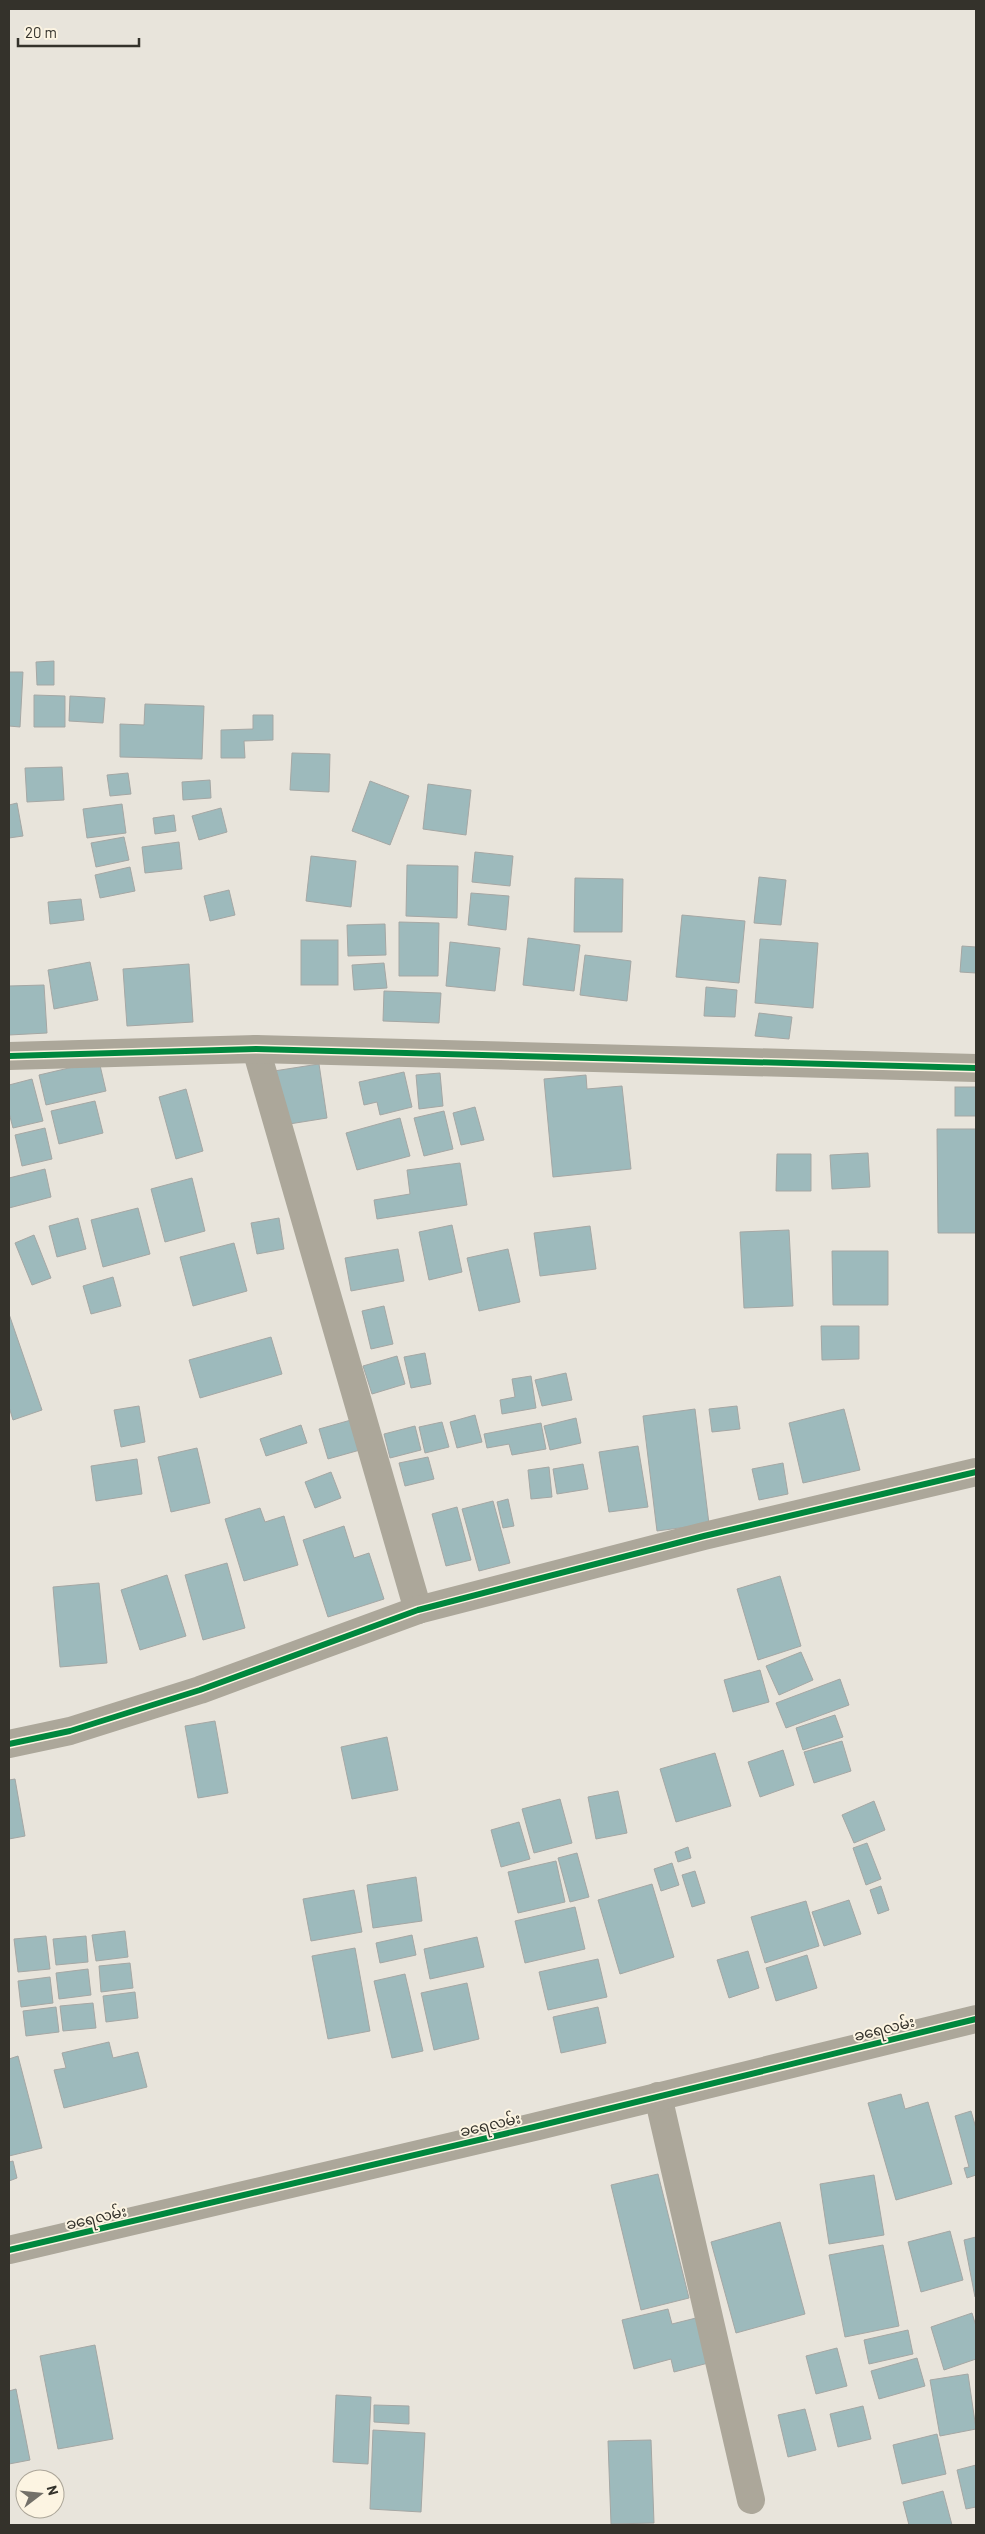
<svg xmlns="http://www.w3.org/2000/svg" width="985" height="2534" font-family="Barlow,'Noto Sans Myanmar',sans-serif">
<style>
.building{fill:#9dbabc;stroke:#a5a7a4}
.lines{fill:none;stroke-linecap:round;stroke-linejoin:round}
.minor{stroke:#aca79a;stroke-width:28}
.cycleway-casing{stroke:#fcf4e2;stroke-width:9}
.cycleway{stroke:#00873e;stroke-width:6}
.labels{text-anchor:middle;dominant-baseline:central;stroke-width:4;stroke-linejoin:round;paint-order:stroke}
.street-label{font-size:15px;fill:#34322b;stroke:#fcf4e2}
</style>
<rect width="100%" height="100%" fill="#e8e4db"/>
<g class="building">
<polygon points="54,661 54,685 37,685 36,662"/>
<polygon points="9,672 23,672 20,727 9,726"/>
<polygon points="34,695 65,696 65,727 34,727"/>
<polygon points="70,696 105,698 103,723 69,721"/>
<polygon points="145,704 204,706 202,759 120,757 120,724 144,725"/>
<polygon points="253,715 273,715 273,740 244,741 245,758 221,758 221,730 253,729"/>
<polygon points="292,753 330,754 329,792 290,790"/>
<polygon points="62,767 64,800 27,802 25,768"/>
<polygon points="128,773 131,794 110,796 107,775"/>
<polygon points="210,780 211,798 183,800 182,782"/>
<polygon points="370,781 409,796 390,845 352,831"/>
<polygon points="428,784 471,790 466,835 423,829"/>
<polygon points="17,803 23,836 9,838 9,805"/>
<polygon points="122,804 126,833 87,838 83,809"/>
<polygon points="221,808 227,832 199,840 192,816"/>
<polygon points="174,815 176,831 155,834 153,818"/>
<polygon points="124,837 129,860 96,867 91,843"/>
<polygon points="179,842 182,869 145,873 142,847"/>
<polygon points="475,852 513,856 510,886 472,882"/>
<polygon points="311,856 356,861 351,907 306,901"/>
<polygon points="407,865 458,866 457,918 406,916"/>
<polygon points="130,867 135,891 100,898 95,875"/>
<polygon points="759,877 786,880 781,925 754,923"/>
<polygon points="575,878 623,879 622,932 574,932"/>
<polygon points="229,890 235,915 210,921 204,896"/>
<polygon points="471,893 509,896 506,930 468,925"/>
<polygon points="81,899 84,920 50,924 48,902"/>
<polygon points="682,915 745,921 739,983 676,977"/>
<polygon points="399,922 439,923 438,976 399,976"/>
<polygon points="385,924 386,955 348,956 347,925"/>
<polygon points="528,938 580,945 574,991 523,985"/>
<polygon points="760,939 818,943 813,1008 755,1003"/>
<rect x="301" y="940" width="37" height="45"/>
<polygon points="450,942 500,948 495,991 446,986"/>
<polygon points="962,946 976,947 976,973 960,972"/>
<polygon points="585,955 631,961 627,1001 580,995"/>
<polygon points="90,962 98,1000 54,1009 48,970"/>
<polygon points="384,963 387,988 354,990 352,965"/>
<polygon points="189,964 193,1022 127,1026 123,969"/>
<polygon points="44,985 47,1033 9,1035 9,986"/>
<polygon points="706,987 737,990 735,1017 704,1016"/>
<polygon points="384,991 441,993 439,1023 383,1021"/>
<polygon points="759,1013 792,1017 789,1039 755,1036"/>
<polygon points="99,1061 106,1091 46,1105 39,1075"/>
<polygon points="319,1064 327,1118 283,1125 274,1071"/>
<polygon points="404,1072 412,1107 380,1115 377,1102 364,1105 359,1082"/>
<polygon points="440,1073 443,1106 419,1109 416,1075"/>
<polygon points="586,1075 587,1089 622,1086 631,1169 553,1177 544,1079"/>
<polygon points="32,1079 43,1121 13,1128 9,1113 9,1085"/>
<rect x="955" y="1087" width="21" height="29"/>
<polygon points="186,1089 203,1151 176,1159 159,1097"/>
<polygon points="95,1101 103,1133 59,1144 51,1111"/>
<polygon points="475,1107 484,1140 461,1145 453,1113"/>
<polygon points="444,1111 453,1149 424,1156 414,1118"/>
<polygon points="400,1118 410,1156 357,1170 346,1133"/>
<polygon points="45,1128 52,1159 22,1166 15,1135"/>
<polygon points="937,1129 976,1129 976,1233 938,1233"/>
<polygon points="868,1153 870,1187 832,1189 830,1155"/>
<polygon points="777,1154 811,1154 811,1191 776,1191"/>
<polygon points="460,1163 467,1205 377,1219 374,1200 410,1194 407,1170"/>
<polygon points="45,1169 51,1197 9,1208 9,1178"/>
<polygon points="192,1178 205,1231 165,1242 151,1189"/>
<polygon points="138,1208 150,1254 103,1267 91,1220"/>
<polygon points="78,1218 86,1249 57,1257 49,1226"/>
<polygon points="279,1218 284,1249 257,1254 251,1223"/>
<polygon points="452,1225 462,1272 429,1280 419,1232"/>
<polygon points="590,1226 596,1269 540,1276 534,1233"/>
<polygon points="789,1230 793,1306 744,1308 740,1232"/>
<polygon points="34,1235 51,1278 32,1285 15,1243"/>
<polygon points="234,1243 247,1291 193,1306 180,1257"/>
<polygon points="398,1249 404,1281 351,1291 345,1258"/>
<polygon points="508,1249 520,1302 479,1311 467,1258"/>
<polygon points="832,1251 888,1251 888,1305 833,1305"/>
<polygon points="113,1277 121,1306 91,1314 83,1286"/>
<polygon points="384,1306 393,1344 371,1349 362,1311"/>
<polygon points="9,1314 42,1410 13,1420 9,1407"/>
<polygon points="821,1326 859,1326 859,1359 822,1360"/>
<polygon points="271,1337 282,1374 200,1398 189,1360"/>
<polygon points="425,1353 431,1384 411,1388 404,1357"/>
<polygon points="397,1356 405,1384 372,1394 363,1366"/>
<polygon points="566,1373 572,1400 542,1406 535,1380"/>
<polygon points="531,1376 536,1408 502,1414 500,1400 515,1397 512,1379"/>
<polygon points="139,1406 145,1442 121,1447 114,1410"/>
<polygon points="737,1406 740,1429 712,1432 709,1409"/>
<polygon points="695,1409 709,1524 657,1531 643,1416"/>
<polygon points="844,1409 860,1470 803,1483 789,1423"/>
<polygon points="475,1415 482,1442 457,1448 450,1422"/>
<polygon points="576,1418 581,1443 550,1450 544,1426"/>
<polygon points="351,1420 360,1450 328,1459 319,1429"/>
<polygon points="442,1422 449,1447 425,1453 419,1427"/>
<polygon points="541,1423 546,1449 512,1455 509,1444 487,1448 484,1434"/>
<polygon points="301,1425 307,1443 266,1456 260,1439"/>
<polygon points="415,1426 421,1450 390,1458 384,1434"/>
<polygon points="638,1446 648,1507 609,1512 599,1452"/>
<polygon points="197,1448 210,1503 171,1512 158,1457"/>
<polygon points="428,1457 434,1479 405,1486 399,1463"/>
<polygon points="137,1459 142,1494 96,1501 91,1466"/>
<polygon points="783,1463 788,1494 759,1500 752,1469"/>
<polygon points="583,1464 588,1489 557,1494 553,1469"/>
<polygon points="549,1467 552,1497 531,1499 528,1470"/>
<polygon points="331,1472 341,1498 315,1508 305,1482"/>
<polygon points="508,1499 514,1526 503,1528 497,1502"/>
<polygon points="493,1501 510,1563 479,1571 462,1509"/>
<polygon points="457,1507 471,1560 446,1566 432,1514"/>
<polygon points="260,1508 265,1522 284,1516 298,1565 244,1581 225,1519"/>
<polygon points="344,1526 354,1558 369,1553 384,1599 328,1617 303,1540"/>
<polygon points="227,1563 245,1628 203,1640 185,1575"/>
<polygon points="167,1575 186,1636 140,1650 121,1590"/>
<polygon points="780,1576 801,1646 758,1660 737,1589"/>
<polygon points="99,1583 107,1663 60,1667 53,1587"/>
<polygon points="801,1652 813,1680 779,1695 766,1666"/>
<polygon points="760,1670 769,1702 733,1712 724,1680"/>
<polygon points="840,1679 849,1705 786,1728 776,1703"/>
<polygon points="835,1715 843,1737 803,1750 796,1728"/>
<polygon points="215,1721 228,1793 198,1798 185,1726"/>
<polygon points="387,1737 398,1790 352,1799 341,1747"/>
<polygon points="842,1741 851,1771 814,1783 804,1752"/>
<polygon points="783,1750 794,1785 760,1797 748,1762"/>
<polygon points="715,1753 731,1806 676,1822 660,1769"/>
<polygon points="15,1779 25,1836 9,1839 9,1780"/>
<polygon points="618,1791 627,1833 596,1839 588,1797"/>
<polygon points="560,1799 572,1843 534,1853 522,1809"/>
<polygon points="874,1801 885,1830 854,1843 842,1815"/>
<polygon points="519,1822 530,1859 501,1867 491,1830"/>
<polygon points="867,1843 881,1879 866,1885 853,1848"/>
<polygon points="688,1847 691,1858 678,1862 675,1852"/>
<polygon points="577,1853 589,1897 570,1902 558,1858"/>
<polygon points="556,1861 565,1902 518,1913 508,1872"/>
<polygon points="672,1863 679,1885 661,1891 654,1869"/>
<polygon points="695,1871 705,1903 692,1907 682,1875"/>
<polygon points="416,1877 422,1921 373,1928 367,1885"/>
<polygon points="652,1884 674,1957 620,1974 598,1900"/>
<polygon points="881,1886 889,1910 878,1914 870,1890"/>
<polygon points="354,1890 362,1932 311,1941 303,1899"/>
<polygon points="849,1900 861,1934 824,1946 812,1912"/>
<polygon points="806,1901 819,1946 765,1963 751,1917"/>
<polygon points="575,1907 585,1949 525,1963 515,1921"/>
<polygon points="125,1931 128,1957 96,1961 92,1935"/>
<polygon points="412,1935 416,1955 380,1963 376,1943"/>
<polygon points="46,1936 50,1969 18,1972 14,1939"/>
<polygon points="86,1936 88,1962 56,1965 53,1939"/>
<polygon points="477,1937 484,1967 430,1979 424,1949"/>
<polygon points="355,1948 370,2031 328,2039 312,1956"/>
<polygon points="748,1951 759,1988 729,1998 717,1960"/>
<polygon points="807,1955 817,1988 776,2001 766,1968"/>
<polygon points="598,1959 607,1997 548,2010 539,1972"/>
<polygon points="130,1963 133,1988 101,1992 99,1966"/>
<polygon points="88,1969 91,1995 59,1999 56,1973"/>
<polygon points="405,1974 423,2051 392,2058 374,1981"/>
<polygon points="50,1977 53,2003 21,2007 18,1981"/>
<polygon points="467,1983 479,2039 434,2050 421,1993"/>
<polygon points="135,1992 138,2018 106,2022 103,1996"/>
<polygon points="93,2003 96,2028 63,2031 60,2006"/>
<polygon points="56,2007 59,2032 26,2036 23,2011"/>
<polygon points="598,2007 606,2043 561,2053 553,2017"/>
<polygon points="109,2042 113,2058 138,2052 147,2087 64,2108 54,2070 66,2068 62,2053"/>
<polygon points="18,2056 42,2148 9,2156 9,2059"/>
<polygon points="901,2094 905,2109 928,2102 952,2184 896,2200 868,2103"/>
<polygon points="971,2111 976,2128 976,2175 967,2178 964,2168 969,2167 955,2116"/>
<polygon points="13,2161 17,2178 9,2181 9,2162"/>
<polygon points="658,2174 689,2298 641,2310 611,2185"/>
<polygon points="874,2175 884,2235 829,2244 820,2184"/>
<polygon points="780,2222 805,2314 736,2333 711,2242"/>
<polygon points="950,2231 963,2280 921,2292 908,2242"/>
<polygon points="976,2237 976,2296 975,2297 964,2240"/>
<polygon points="883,2245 899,2326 845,2337 829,2255"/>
<polygon points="668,2309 672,2324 700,2317 712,2362 674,2372 671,2359 634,2369 622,2320"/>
<polygon points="972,2313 976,2326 976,2359 944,2370 931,2327"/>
<polygon points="908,2330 913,2354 869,2364 864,2340"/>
<polygon points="95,2345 113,2439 58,2449 40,2356"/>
<polygon points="837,2348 847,2386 816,2394 806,2356"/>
<polygon points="917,2358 925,2386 879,2399 871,2371"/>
<polygon points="968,2374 976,2429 940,2436 930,2380"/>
<polygon points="16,2389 30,2460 9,2464 9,2391"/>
<polygon points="336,2395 371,2397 368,2464 333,2462"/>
<polygon points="374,2405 409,2406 409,2424 374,2422"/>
<polygon points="863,2406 871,2439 838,2447 830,2414"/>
<polygon points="805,2409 816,2450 788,2457 778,2415"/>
<polygon points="373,2430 425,2433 421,2512 370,2509"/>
<polygon points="937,2434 946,2474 902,2484 893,2445"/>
<polygon points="651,2440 654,2523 611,2524 608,2441"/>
<polygon points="976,2465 976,2507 966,2509 957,2470"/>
<polygon points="943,2491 952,2525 909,2525 903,2502"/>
</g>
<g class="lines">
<g class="minor">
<polyline points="256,1049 418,1610"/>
<polyline points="9,1056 256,1049 976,1068"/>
<polyline points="9,1744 70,1731 200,1690 418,1610 704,1536 976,1472"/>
<polyline points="658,2096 751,2500"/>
<polyline points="9,2250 538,2126 976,2019"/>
</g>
<g class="cycleway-casing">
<g id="cycleway">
<polyline points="9,1056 256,1049 976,1068"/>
<polyline points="9,1744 70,1731 200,1690 418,1610 704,1536 976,1472"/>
<polyline points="9,2250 538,2126 976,2019"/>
</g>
</g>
<use href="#cycleway" class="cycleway"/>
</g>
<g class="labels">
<g class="street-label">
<text transform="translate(884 2028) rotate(-14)">ခရေလမ်း</text>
<text transform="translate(490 2124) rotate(-13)">ခရေလမ်း</text>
<text transform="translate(96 2217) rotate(-13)">ခရေလမ်း</text>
</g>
</g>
<rect width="985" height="2534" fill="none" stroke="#34322b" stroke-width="20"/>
<g transform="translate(40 2494) rotate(74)"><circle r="24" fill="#fcf4e2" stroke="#aca699"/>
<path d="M0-4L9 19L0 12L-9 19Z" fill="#737069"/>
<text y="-8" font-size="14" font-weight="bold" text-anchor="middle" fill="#34322b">N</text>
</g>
<path d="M18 38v8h121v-8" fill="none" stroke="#34322b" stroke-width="2.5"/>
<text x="25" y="38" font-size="15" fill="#34322b" stroke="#fcf4e2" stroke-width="4" paint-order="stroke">20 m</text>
</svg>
